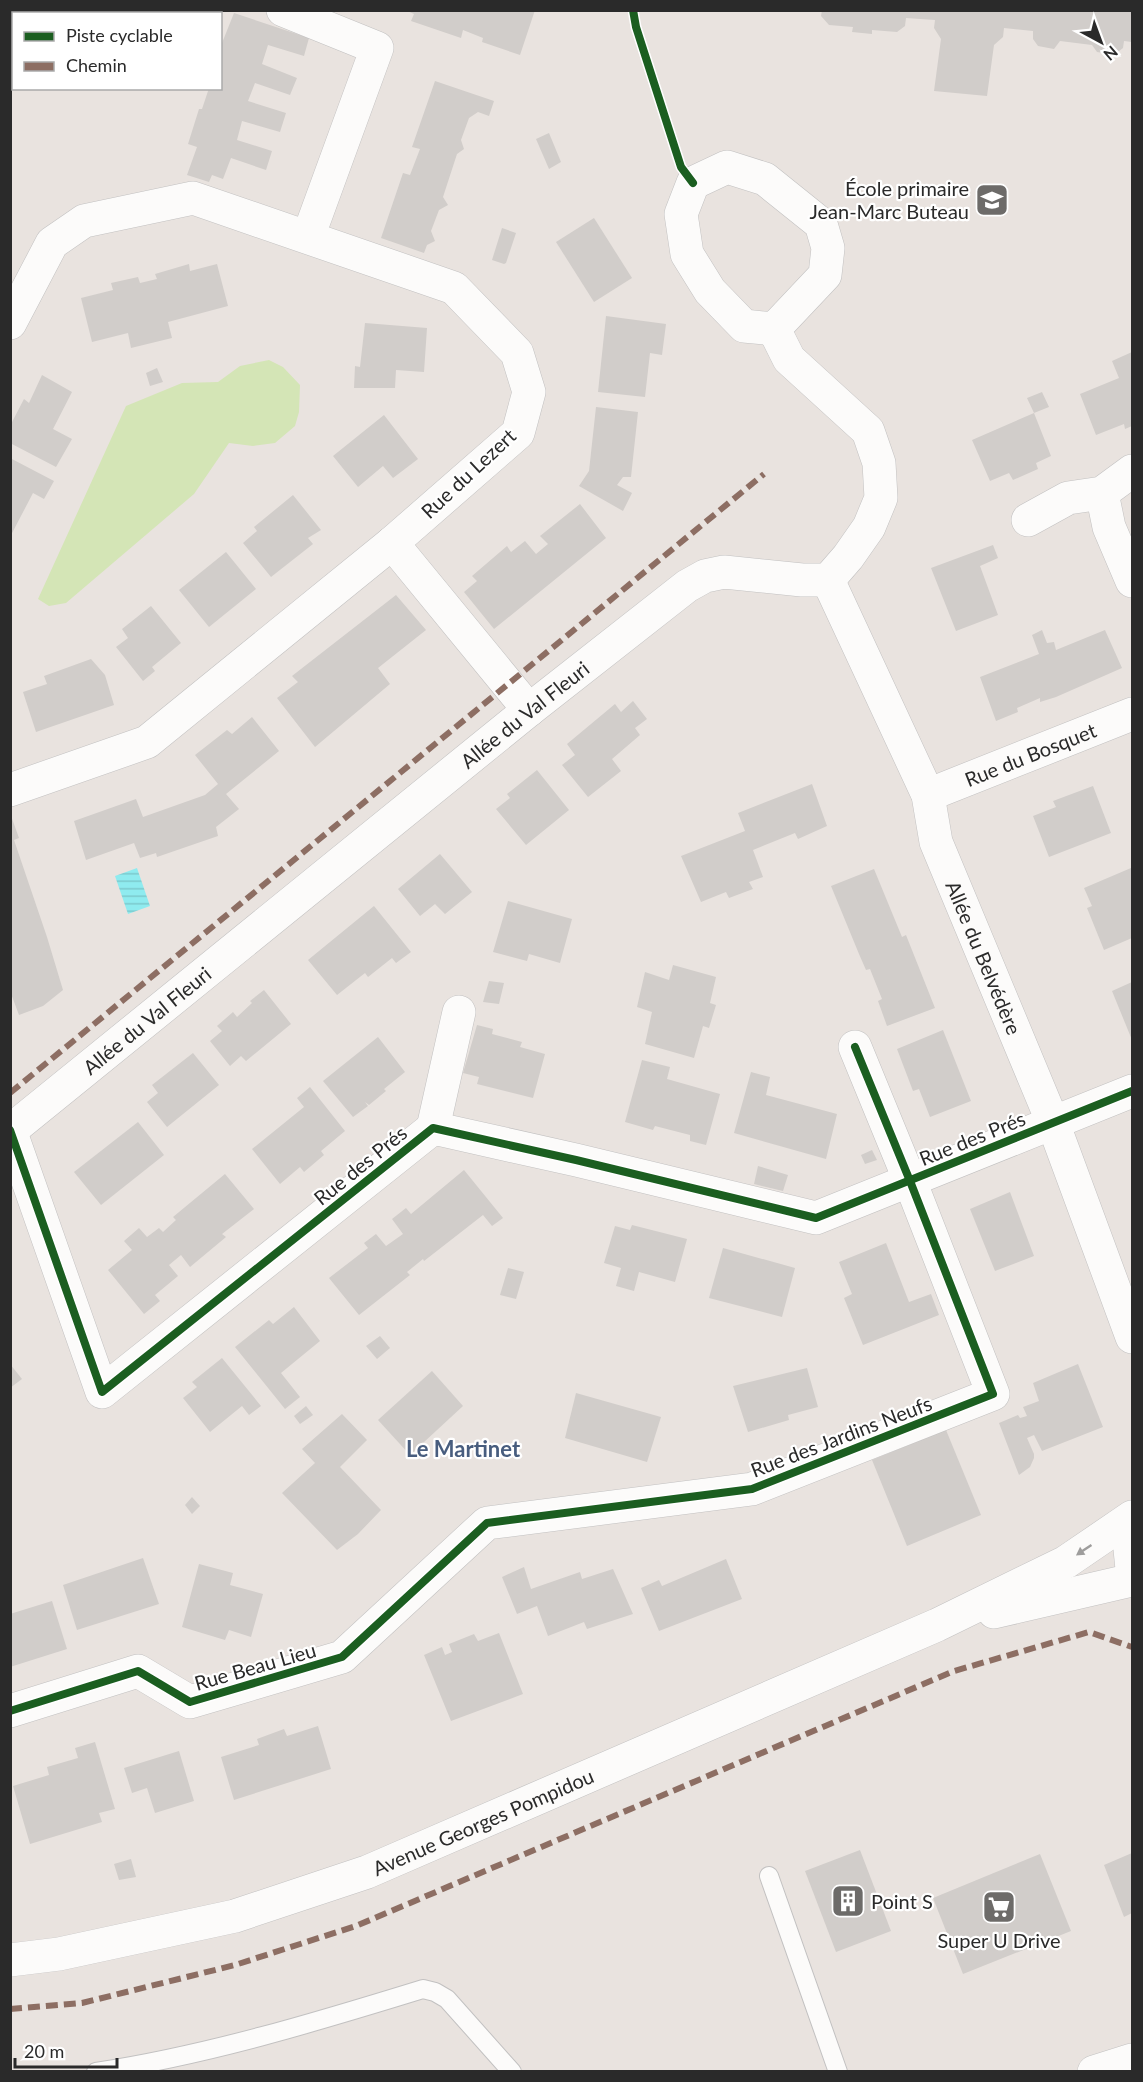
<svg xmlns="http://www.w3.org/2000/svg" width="1143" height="2082" font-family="Lato,sans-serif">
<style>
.park{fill:#d4e5b6}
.water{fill:url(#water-rules)}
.building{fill:#d1cdca}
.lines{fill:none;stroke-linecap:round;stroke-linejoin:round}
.lane-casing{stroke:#c2c1c1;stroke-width:20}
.street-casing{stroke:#c2c1c1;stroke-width:34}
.secondary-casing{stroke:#c2c1c1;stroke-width:34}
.lane{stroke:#fcfbfa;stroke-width:18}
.street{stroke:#fcfbfa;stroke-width:33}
.secondary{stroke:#fcfbfa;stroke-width:33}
.quiet{stroke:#8d6e63;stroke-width:6;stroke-dasharray:12 6;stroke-linecap:butt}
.cycleway-casing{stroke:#fff;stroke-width:11}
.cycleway{stroke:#1b5e20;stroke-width:8}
.oneway{fill:#9e9d9c}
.labels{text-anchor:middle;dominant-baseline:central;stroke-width:4.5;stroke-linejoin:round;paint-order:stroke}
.poi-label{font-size:20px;fill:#2a2a2a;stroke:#fff;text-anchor:end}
.street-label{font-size:20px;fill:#2a2a2a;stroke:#fff}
.quarter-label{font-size:22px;font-weight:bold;fill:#485d7e;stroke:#fff}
</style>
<defs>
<pattern id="water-rules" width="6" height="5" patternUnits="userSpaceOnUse" patternTransform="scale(1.5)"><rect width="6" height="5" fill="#8febef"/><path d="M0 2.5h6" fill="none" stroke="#7ccacd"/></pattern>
</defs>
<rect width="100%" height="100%" fill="#e9e3df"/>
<polygon class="park" points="269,360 283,367 300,385 299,412 295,426 275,443 253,446 229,443 194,494 66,603 49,606 38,599 126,406 182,383 218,382 240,366"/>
<polygon class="water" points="137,868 150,906 128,914 115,876"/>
<g class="building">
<polygon points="405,10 535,10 520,55 482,42 483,38 463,30 461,38 411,21 414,14"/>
<polygon points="822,10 1132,10 1132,42 1124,41 1123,48 1114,55 1097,52 1092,45 1060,41 1054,49 1038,46 1033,39 1033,31 1004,28 1003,37 994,45 987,96 934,91 941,39 934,28 935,20 906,18 905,26 897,32 872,30 872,34 852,32 853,27 829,25 821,16"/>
<polygon points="234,13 309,38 304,56 268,45 262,64 297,78 290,95 255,83 248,101 286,113 280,132 242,121 237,140 272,151 266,170 231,158 223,179 212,175 209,182 187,175 197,147 188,144 199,109 202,109 209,88 220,88 220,48"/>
<polygon points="435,81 494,101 489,116 478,112 469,118 461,140 464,149 457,154 443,197 448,205 439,210 431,231 435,241 427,245 424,253 381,238 403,173 410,175 420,149 412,147"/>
<polygon points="549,133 561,162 549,169 536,139"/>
<polygon points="594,218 632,278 594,302 556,242"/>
<polygon points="502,228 516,233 506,263 504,264 492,260"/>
<polygon points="189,264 190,271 217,264 228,306 168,322 172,338 131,348 128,333 92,342 81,298 113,290 111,283 138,277 140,283 157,279 155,274"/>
<polygon points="606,316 666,324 662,355 650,353 645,397 598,392"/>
<polygon points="365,323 427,328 424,372 396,370 395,388 354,388 355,366 360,367"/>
<polygon points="1132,352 1132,426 1125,429 1124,424 1096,435 1080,394 1119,378 1112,361"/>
<polygon points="157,368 163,382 150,386 146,373"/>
<polygon points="42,375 72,392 53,429 72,439 56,467 10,443 11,424 24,399 29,403"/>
<polygon points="1042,392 1049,407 1034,413 1027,398"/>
<polygon points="596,407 638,412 631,477 623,477 617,485 632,493 623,511 579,486 589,471"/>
<polygon points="1034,413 1051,456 1036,463 1038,469 1013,480 1009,473 990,481 972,440"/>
<polygon points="384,415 418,459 393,478 383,466 358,487 333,456"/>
<polygon points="10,458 54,481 44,499 33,493 10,537"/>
<polygon points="293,495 321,530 308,538 313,544 271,577 243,543 257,531 254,527"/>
<polygon points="580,504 606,538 494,629 464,592 477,581 472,576 507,546 511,552 525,541 536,554 548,544 540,536"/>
<polygon points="993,545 998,558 980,566 998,615 956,631 931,568"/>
<polygon points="226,552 256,589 209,627 179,590"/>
<polygon points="396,595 426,630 378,668 390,684 315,747 277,698 298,682 292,676"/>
<polygon points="151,606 181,643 152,667 155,671 143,681 116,647 128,638 122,629"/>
<polygon points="1042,630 1047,643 1054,642 1056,650 1105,630 1122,668 1056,697 1040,702 1040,698 1017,708 1018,712 996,721 980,677 1039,654 1032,635"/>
<polygon points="91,659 105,675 114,705 36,732 23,692 47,684 44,676"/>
<polygon points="633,701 647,719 635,728 640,735 612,759 621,771 588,797 562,765 575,755 567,744 615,704 621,712"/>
<polygon points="252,717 279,751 226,794 239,809 216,827 218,836 157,857 156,853 140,858 134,843 86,860 74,821 136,799 143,817 205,795 218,784 195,755 227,730 232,734"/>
<polygon points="537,770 569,810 526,845 496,809 510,798 507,794"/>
<polygon points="812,784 827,826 798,839 795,833 753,850 763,877 749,882 753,889 729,898 726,892 701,902 681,856 745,831 738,813"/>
<polygon points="1093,786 1111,833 1049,857 1033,816 1056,807 1053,801"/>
<polygon points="10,813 19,838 14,840 47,937 63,990 43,1006 19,1015 10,991"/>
<polygon points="440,854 472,892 445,914 435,904 420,916 398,889"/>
<polygon points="1131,868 1132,938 1104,950 1087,908 1092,906 1084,888"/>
<polygon points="874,869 902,937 906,935 935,1008 887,1026 878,1001 882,999 870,969 866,970 859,954 831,886"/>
<polygon points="508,901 572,919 560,963 529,954 527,961 493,952"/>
<polygon points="374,906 411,952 396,963 392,958 368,977 365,973 337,995 308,960"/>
<polygon points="673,965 716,977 710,1003 716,1005 709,1028 703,1026 694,1058 645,1044 652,1012 637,1007 645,972 669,980"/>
<polygon points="489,981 504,983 499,1004 483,1002"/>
<polygon points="1132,982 1132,1040 1112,991"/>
<polygon points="264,990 291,1024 246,1061 241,1056 230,1066 210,1041 222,1031 217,1026 233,1012 237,1017 252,1003 250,1001"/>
<polygon points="477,1025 493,1029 492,1034 522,1042 520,1047 545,1054 533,1098 477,1084 479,1077 463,1073"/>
<polygon points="943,1030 971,1101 930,1117 919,1089 913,1091 897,1049"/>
<polygon points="378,1037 405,1072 384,1089 386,1091 369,1105 365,1102 368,1106 353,1117 323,1081"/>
<polygon points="193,1053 219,1085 167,1127 147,1102 158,1093 152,1085"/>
<polygon points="642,1060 670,1067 667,1079 720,1094 706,1145 690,1141 690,1135 655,1126 653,1130 625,1122"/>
<polygon points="751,1072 770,1077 766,1095 837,1114 826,1159 734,1133"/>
<polygon points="310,1087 345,1131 321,1151 324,1155 304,1172 300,1167 280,1184 252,1149 304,1107 297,1098"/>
<polygon points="138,1122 164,1155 101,1205 74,1172"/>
<polygon points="872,1150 877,1160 865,1164 861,1155"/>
<polygon points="758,1166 788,1175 783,1191 754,1184"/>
<polygon points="464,1170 503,1218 492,1226 483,1215 424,1261 423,1259 407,1272 410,1275 359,1315 329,1278 368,1248 364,1243 376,1234 386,1246 403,1234 392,1219 406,1208 411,1214"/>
<polygon points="225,1174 254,1209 222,1234 226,1237 190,1267 181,1255 169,1265 178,1276 155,1295 160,1301 144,1314 108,1270 132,1250 124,1241 139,1228 147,1237 159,1228 163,1232 176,1220 173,1217"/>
<polygon points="1010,1192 1034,1256 995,1271 970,1209"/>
<polygon points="632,1225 687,1239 675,1282 639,1272 634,1291 616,1286 621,1268 604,1263 615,1226 630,1230"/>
<polygon points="886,1243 909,1302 931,1294 939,1315 863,1345 844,1298 852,1294 839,1262"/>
<polygon points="723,1248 795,1268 782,1317 709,1298"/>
<polygon points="508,1268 524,1272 516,1299 500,1295"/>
<polygon points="294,1307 320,1341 281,1373 300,1397 285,1409 235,1347 269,1320 273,1324"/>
<polygon points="380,1336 390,1348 377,1359 366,1346"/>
<polygon points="222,1358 261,1406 249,1415 242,1406 210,1432 183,1398 197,1387 192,1382"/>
<polygon points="10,1364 22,1379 10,1388"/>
<polygon points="1078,1364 1103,1427 1042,1451 1034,1435 1027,1438 1034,1454 1034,1458 1030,1467 1019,1475 999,1423 1018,1415 1020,1418 1027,1416 1023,1407 1039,1401 1033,1383"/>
<polygon points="807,1368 818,1407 788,1415 789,1420 748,1432 733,1386"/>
<polygon points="432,1371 463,1406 410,1455 378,1420"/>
<polygon points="576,1393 661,1417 647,1462 565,1438"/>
<polygon points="306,1406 313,1415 300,1424 294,1416"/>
<polygon points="342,1414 367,1440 340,1467 381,1510 358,1534 337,1550 282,1493 315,1463 302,1449"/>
<polygon points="946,1430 981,1515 907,1546 872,1460"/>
<polygon points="192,1497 200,1506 192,1514 185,1505"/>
<polygon points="143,1558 159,1604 77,1630 63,1585"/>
<polygon points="726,1559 742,1599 659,1631 641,1588 659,1580 662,1586"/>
<polygon points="199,1564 233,1573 230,1585 263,1594 251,1637 229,1630 225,1640 182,1627"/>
<polygon points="524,1567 531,1589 580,1572 582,1579 613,1569 633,1614 587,1629 584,1622 548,1636 537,1606 517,1614 502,1577"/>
<polygon points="52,1601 67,1649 10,1667 10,1614"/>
<polygon points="499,1633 523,1694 451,1721 424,1655 442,1647 445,1655 452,1652 449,1644 474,1634 478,1641"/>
<polygon points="318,1726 331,1769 234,1800 221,1757 259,1745 257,1739 284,1729 287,1736"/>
<polygon points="95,1742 115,1809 99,1813 102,1822 30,1844 13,1786 49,1775 47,1767 78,1758 75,1748"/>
<polygon points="179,1751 194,1801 155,1813 147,1788 132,1793 124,1768"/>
<polygon points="860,1850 891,1931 836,1952 805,1871"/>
<polygon points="1132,1853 1132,1913 1124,1917 1104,1865"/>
<polygon points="1040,1854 1071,1931 963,1974 933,1898"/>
<polygon points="131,1859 136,1877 119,1880 114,1864"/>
</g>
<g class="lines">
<g class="lane-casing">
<g id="lane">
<polyline points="769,1876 838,2072"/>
<path d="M96 2072C207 2055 316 2022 423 1989L435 1992 447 1999 512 2072"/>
</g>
</g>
<g class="street-casing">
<g id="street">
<polyline points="283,10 377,48 308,237"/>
<polygon points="727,167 765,179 821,224 828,248 825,275 774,329 744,326 710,291 687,254 681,214 693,183"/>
<polyline points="10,323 52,243 84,221 193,198 454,288 517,353 529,392 518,433 392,543 147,742 10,790"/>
<polyline points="1102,493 1109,527 1132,581"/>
<polyline points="1028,520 1068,498 1102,493 1132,471"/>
<polyline points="392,543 529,710"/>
<path id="s1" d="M828 580 928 795 936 842 1053 1123 1132 1337"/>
<path id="s2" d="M928 795 1132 714"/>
<polyline points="433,1128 459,1012"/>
<polyline points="10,1130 102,1392 433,1128 576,1160 816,1218 1132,1091"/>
<path id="s3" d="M10 1131 529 710 687 586 705 576 724 572 802 580H828L848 557 869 527 881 498 879 463 868 431 789 359 774 329"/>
<polyline points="10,1711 138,1671 190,1702 342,1657 487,1523 752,1489 993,1394 910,1181 855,1047"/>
<polyline points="1094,2072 1132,2060"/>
</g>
</g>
<g class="secondary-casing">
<g id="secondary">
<polyline points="1132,1528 1129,1539 1132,1569"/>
<polyline points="994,1612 1132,1580"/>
<path id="s4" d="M10 1960 59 1954 235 1916 367 1872 937 1625 1066 1562 1132 1517"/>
</g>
</g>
<use href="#lane" class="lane"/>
<use href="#street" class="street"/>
<use href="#secondary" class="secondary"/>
<g class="quiet">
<polyline points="10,1093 764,474"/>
<polyline points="10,2009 82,2003 235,1965 356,1926 954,1671 1089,1632 1132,1647"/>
</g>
<g class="cycleway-casing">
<g id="cycleway">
<polyline points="633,10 636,27 681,167 693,183"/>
<polyline points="10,1130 102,1392 433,1128 576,1160 816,1218 1132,1091"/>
<polyline points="10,1711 138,1671 190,1702 342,1657 487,1523 752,1489 993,1394 910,1181 855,1047"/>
</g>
</g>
<use href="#cycleway" class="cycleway"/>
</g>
<defs><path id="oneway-solid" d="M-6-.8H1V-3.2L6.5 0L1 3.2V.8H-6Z" transform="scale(1.5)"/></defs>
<use class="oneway" href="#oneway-solid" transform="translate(1084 1550) rotate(146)"/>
<defs>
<g id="school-square" transform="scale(1.725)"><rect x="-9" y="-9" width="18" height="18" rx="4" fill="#6d6b69" stroke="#fff"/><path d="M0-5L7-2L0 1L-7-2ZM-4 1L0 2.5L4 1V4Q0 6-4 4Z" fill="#fff"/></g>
<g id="building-square" transform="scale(1.725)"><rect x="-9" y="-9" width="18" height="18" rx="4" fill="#6d6b69" stroke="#fff"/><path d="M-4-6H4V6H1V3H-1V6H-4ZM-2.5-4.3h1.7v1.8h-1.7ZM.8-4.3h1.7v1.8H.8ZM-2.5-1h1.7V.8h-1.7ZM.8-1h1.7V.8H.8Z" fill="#fff"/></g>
<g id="supermarket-square" transform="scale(1.725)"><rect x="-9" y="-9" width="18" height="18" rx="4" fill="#6d6b69" stroke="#fff"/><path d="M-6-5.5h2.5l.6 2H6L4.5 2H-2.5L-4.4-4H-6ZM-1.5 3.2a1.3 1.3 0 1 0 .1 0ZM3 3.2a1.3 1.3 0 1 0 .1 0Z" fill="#fff"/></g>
</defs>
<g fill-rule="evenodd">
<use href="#school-square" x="992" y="200"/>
<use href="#building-square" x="848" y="1901"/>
<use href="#supermarket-square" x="999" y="1907"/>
</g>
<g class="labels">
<g class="poi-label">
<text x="969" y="188">École primaire<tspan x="969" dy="23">Jean-Marc Buteau</tspan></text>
<text x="871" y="1901" text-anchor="start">Point S</text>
<text x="999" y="1940" text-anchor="middle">Super U Drive</text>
</g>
<g class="street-label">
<text transform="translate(468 473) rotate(-43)">Rue du Lezert</text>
<text stroke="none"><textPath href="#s3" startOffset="662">Allée du Val Fleuri</textPath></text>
<text stroke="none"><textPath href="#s2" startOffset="110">Rue du Bosquet</textPath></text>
<text stroke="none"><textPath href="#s1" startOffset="410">Allée du Belvédère</textPath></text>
<text stroke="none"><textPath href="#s3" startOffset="176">Allée du Val Fleuri</textPath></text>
<text transform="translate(972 1138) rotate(-22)">Rue des Prés</text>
<text transform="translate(360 1165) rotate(-39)">Rue des Prés</text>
<text transform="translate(841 1436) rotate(-21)">Rue des Jardins Neufs</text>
<text transform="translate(255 1666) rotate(-16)">Rue Beau Lieu</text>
<text stroke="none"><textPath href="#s4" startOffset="495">Avenue Georges Pompidou</textPath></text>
</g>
<g class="quarter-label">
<text x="463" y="1448">Le Martinet</text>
</g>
</g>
<rect width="1143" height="2082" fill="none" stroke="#2a2a2a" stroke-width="24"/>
<rect x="12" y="12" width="210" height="78" fill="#ffffff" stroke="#aaaaaa" stroke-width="1.5"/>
<rect x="24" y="32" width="30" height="9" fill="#1b5e20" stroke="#aaaaaa" stroke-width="1.5"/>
<text x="66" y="42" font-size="18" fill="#2a2a2a">Piste cyclable</text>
<rect x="24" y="62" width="30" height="9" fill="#8d6e63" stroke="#aaaaaa" stroke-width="1.5"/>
<text x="66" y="72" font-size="18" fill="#2a2a2a">Chemin</text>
<g transform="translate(1101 42) rotate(139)" stroke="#ffffff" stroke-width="4.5" paint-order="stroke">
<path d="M0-4.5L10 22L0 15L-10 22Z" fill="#2a2a2a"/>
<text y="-9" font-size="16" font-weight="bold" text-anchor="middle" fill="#2a2a2a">N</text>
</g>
<path d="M15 2058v9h102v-9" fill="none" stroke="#2a2a2a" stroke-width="3"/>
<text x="24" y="2058" font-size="18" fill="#2a2a2a" stroke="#ffffff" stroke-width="4.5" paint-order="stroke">20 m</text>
</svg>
